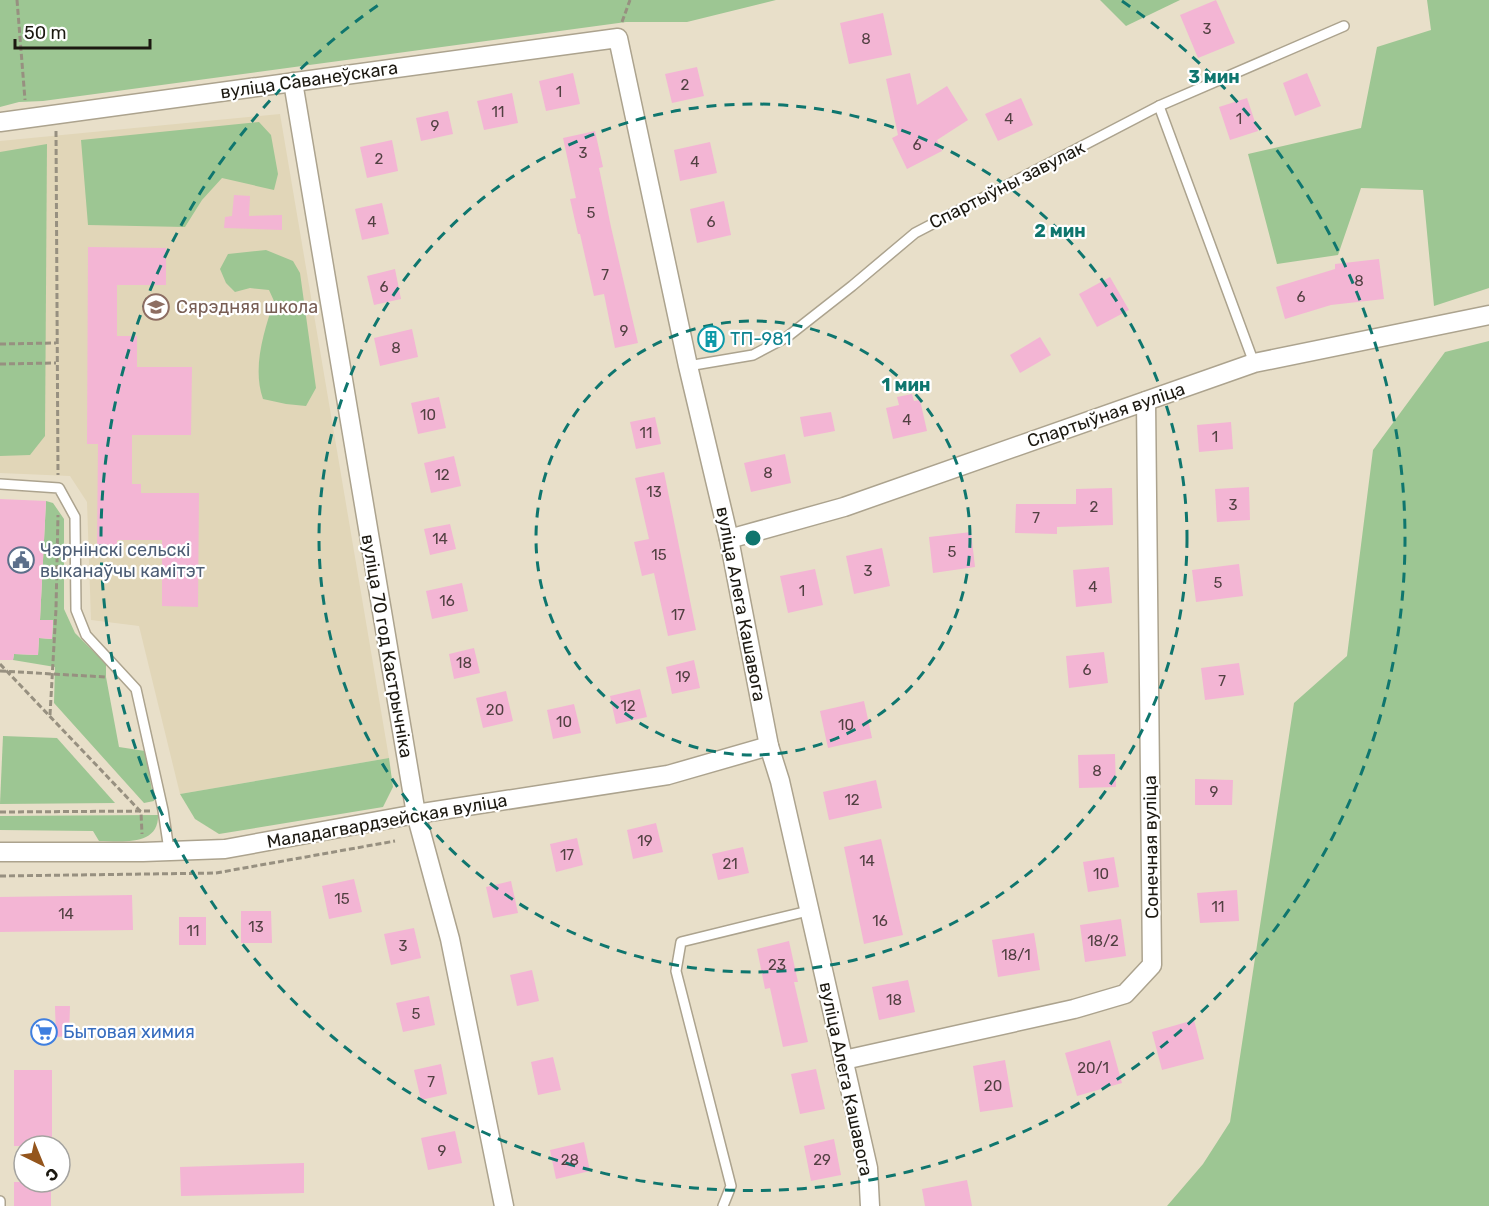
<svg xmlns="http://www.w3.org/2000/svg" width="1489" height="1206" font-family="Rubik,sans-serif">
<style>
.built{fill:#e1d6b8}
.green{fill:#9dc693}
.building{fill:#f3b5d4}
.lines{fill:none;stroke-linecap:round;stroke-linejoin:round}
.service-casing{stroke:#aca38e;stroke-width:12}
.minor-casing{stroke:#aca38e;stroke-width:21}
.path{stroke:#979080;stroke-width:3;stroke-dasharray:6 3;stroke-linecap:butt}
.service{stroke:#fff;stroke-width:9}
.minor{stroke:#fff;stroke-width:18}
.ring{fill:none;stroke:#0f766e;stroke-width:3;stroke-dasharray:10 8}
.labels{text-anchor:middle;dominant-baseline:central;stroke-width:4.5;stroke-linejoin:round;paint-order:stroke}
.number-label{font-size:15px;fill:#524042}
.street-label{font-size:18px;fill:#1c1911;stroke:#fff}
.education-label{font-size:18px;fill:#785e54;stroke:#fff;text-anchor:start}
.culture-label{font-size:18px;fill:#0d838f;stroke:#fff;text-anchor:start}
.service-label{font-size:18px;fill:#4e5e75;stroke:#fff;text-anchor:start}
.shop-label{font-size:18px;fill:#366cbe;stroke:#fff;text-anchor:start}
.centre{fill:#0f766e;stroke:#fff;stroke-width:3}
.ring-label{font-size:18px;text-anchor:middle;font-weight:bold;fill:#0f766e;stroke:#fff;stroke-width:4.5;stroke-linejoin:round;paint-order:stroke}
</style>
<rect width="100%" height="100%" fill="#e8dfc9"/>
<polygon class="built" points="280,114 389,758 180,794 139,626 91,620 87,502 70,476 0,473 0,141"/>
<g class="green">
<polygon points="0,0 776,0 687,22 626,22 43,101 19,102 0,107"/>
<polygon points="1100,0 1180,0 1126,26"/>
<polygon points="1427,0 1489,0 1489,288 1434,306 1423,190 1361,188 1338,255 1277,264 1248,154 1361,128 1377,47 1431,30"/>
<polygon points="259,122 271,135 278,174 274,190 222,178 202,200 185,227 88,225 81,140"/>
<polygon points="47,144 45,436 30,455 0,456 0,152"/>
<path d="M266 250 293 261 300 273 316 388 306 406 286 404 263 399C252 368 264 331 274 301L269 290 250 288 235 292 226 283 220 269 228 254Z"/>
<polygon points="1489,341 1489,1206 1167,1206 1203,1164 1230,1122 1294,703 1347,656 1373,450 1445,352"/>
<polygon points="46,501 53,503 64,519 64,609 75,633 98,656 106,661 106,677 119,747 145,751 154,801 144,803 54,703 55,667 13,660 14,654 38,655 39,638 52,639 53,620 40,620"/>
<polygon points="3,736 57,738 115,803 0,804"/>
<polygon points="389,758 393,787 383,807 219,834 195,819 180,794"/>
<path d="M158 815C159 847 120 841 99 841L93 831 0 830V816Z"/>
</g>
<g class="building">
<polygon points="1216,0 1235,43 1198,58 1180,15"/>
<polygon points="883,13 892,55 849,64 840,23"/>
<polygon points="697,67 704,96 672,103 665,74"/>
<polygon points="573,73 580,104 546,111 539,81"/>
<polygon points="910,73 917,105 947,86 968,120 937,140 942,151 907,169 892,138 898,135 886,79"/>
<polygon points="1307,73 1321,106 1295,116 1283,83"/>
<polygon points="512,93 518,123 484,130 477,101"/>
<polygon points="1021,98 1033,125 998,141 985,114"/>
<polygon points="1247,98 1258,131 1230,140 1219,107"/>
<polygon points="448,111 453,134 421,141 416,118"/>
<polygon points="595,131 603,167 599,168 611,227 638,343 615,348 604,294 594,296 580,234 578,234 570,199 576,198 563,138"/>
<polygon points="392,140 398,171 367,178 360,147"/>
<polygon points="710,142 717,173 680,181 674,150"/>
<polygon points="234,195 250,196 249,216 282,215 282,230 224,228 225,217 232,216"/>
<polygon points="724,201 731,235 697,243 690,209"/>
<polygon points="382,203 389,234 362,240 355,209"/>
<polygon points="88,247 166,248 166,285 117,285 117,336 137,336 137,367 192,367 191,435 132,435 132,484 141,484 141,493 199,493 198,607 162,606 162,540 117,540 117,547 97,547 98,444 87,444"/>
<polygon points="1379,259 1384,299 1331,305 1285,319 1276,287 1335,269 1335,264"/>
<polygon points="395,269 401,299 374,305 367,276"/>
<polygon points="1110,277 1129,310 1097,327 1079,294"/>
<polygon points="718,327 721,348 704,351 700,330"/>
<polygon points="412,329 418,357 380,366 374,338"/>
<polygon points="1040,337 1051,355 1020,373 1010,355"/>
<polygon points="912,394 914,401 920,400 927,431 893,439 886,408 899,405 897,397"/>
<polygon points="439,397 446,428 418,434 411,403"/>
<polygon points="831,412 835,431 804,437 800,417"/>
<polygon points="655,417 661,444 636,449 630,422"/>
<polygon points="1231,422 1233,449 1199,452 1197,425"/>
<polygon points="785,454 791,483 751,492 744,463"/>
<polygon points="454,456 461,486 431,493 424,463"/>
<polygon points="664,472 696,630 668,636 654,573 642,576 634,542 649,539 635,478"/>
<polygon points="1249,487 1250,520 1217,522 1215,489"/>
<polygon points="1112,488 1113,525 1057,527 1057,534 1015,533 1016,504 1076,504 1076,489"/>
<polygon points="0,499 46,501 40,620 53,620 52,639 39,638 38,655 14,654 13,660 0,660"/>
<polygon points="450,524 456,549 430,555 424,529"/>
<polygon points="971,532 975,567 933,573 929,537"/>
<polygon points="882,548 890,586 854,594 846,556"/>
<polygon points="1239,564 1243,596 1196,602 1192,570"/>
<polygon points="1109,567 1112,603 1076,607 1073,570"/>
<polygon points="815,569 823,605 788,613 780,576"/>
<polygon points="462,583 468,611 432,619 426,591"/>
<polygon points="474,648 480,673 454,679 449,654"/>
<polygon points="1104,652 1108,683 1069,688 1066,656"/>
<polygon points="694,660 700,688 672,694 666,667"/>
<polygon points="1239,663 1244,695 1205,700 1201,668"/>
<polygon points="640,689 647,717 616,724 610,696"/>
<polygon points="506,691 513,721 483,728 476,698"/>
<polygon points="864,701 872,738 828,748 820,711"/>
<polygon points="574,704 581,733 553,739 547,710"/>
<polygon points="1115,754 1116,787 1079,788 1078,755"/>
<polygon points="1195,779 1233,780 1232,805 1195,805"/>
<polygon points="876,780 882,808 829,820 823,792"/>
<polygon points="656,823 663,852 633,859 627,830"/>
<polygon points="577,838 583,865 556,872 550,844"/>
<polygon points="881,839 903,935 864,944 844,847"/>
<polygon points="743,847 749,873 718,880 712,854"/>
<polygon points="1114,857 1119,887 1088,892 1083,862"/>
<polygon points="354,879 362,912 329,919 322,886"/>
<polygon points="511,881 518,913 493,918 486,887"/>
<polygon points="1237,890 1239,921 1200,923 1197,893"/>
<polygon points="132,895 133,930 0,932 0,897"/>
<polygon points="241,911 271,911 272,943 241,943"/>
<rect x="179" y="917" width="27" height="28"/>
<polygon points="1121,919 1126,956 1085,962 1080,925"/>
<polygon points="414,928 421,958 391,965 384,934"/>
<polygon points="1034,933 1040,970 998,977 992,940"/>
<polygon points="789,941 798,982 794,982 808,1042 783,1047 770,988 765,989 757,949"/>
<polygon points="532,970 539,1001 517,1006 510,975"/>
<polygon points="908,980 915,1012 879,1020 872,987"/>
<polygon points="429,996 435,1025 403,1032 396,1003"/>
<polygon points="55,1006 70,1006 69,1036 56,1037"/>
<polygon points="1194,1020 1204,1059 1162,1070 1152,1032"/>
<polygon points="1110,1040 1122,1083 1077,1096 1065,1053"/>
<polygon points="553,1057 561,1090 538,1095 531,1062"/>
<polygon points="1005,1060 1013,1107 980,1112 973,1066"/>
<polygon points="441,1064 447,1094 421,1100 414,1070"/>
<polygon points="816,1069 825,1109 800,1114 791,1074"/>
<rect x="14" y="1070" width="38" height="76"/>
<polygon points="455,1131 462,1163 428,1170 421,1138"/>
<polygon points="834,1139 841,1175 811,1181 804,1146"/>
<polygon points="584,1142 590,1171 556,1179 550,1150"/>
<polygon points="304,1163 304,1193 181,1196 180,1167"/>
<polygon points="967,1180 972,1206 925,1206 922,1189"/>
<rect x="14" y="1182" width="37" height="24"/>
</g>
<g class="lines">
<g class="service-casing">
<g id="service">
<polyline points="1159,106 1254,363"/>
<polyline points="688,366 753,355 787,337 852,286 915,233 1159,106 1344,26"/>
<polyline points="0,484 59,488 75,517 76,610 86,635 136,689 163,810 169,850"/>
<polyline points="0,1201 0,1206"/>
<polyline points="723,1206 731,1186 676,971 681,942 808,911"/>
</g>
</g>
<g class="minor-casing">
<g id="minor">
<polyline points="293,82 416,814 450,939 504,1206"/>
<polyline points="0,122 618,38 688,366 729,539 769,746 780,781 868,1168 870,1206"/>
<polyline points="729,539 844,507 1254,363 1489,315"/>
<polyline points="0,852 143,852 225,849 416,814 668,775 769,746"/>
<polyline points="844,1060 1074,1009 1125,994 1152,965 1146,401"/>
</g>
</g>
<g class="path">
<polyline points="17,0 25,100"/>
<polyline points="622,22 630,0"/>
<polyline points="56,131 58,475"/>
<polyline points="0,344 56,343"/>
<polyline points="0,364 56,363"/>
<polyline points="0,664 141,812 142,834"/>
<polyline points="0,671 106,677"/>
<polyline points="50,715 56,609 58,515"/>
<polyline points="0,812 151,811"/>
<polyline points="0,876 216,873 395,841"/>
</g>
<use href="#service" class="service"/>
<use href="#minor" class="minor"/>
</g>
<g class="ring">
<circle cx="753" cy="538" r="217"/>
<circle cx="753" cy="538" r="434"/>
<path d="M1122 1A652 652 0 1 1 384 1"/>
</g>
<defs>
<g id="school-ring" transform="scale(1.35)"><circle r="9.5" fill="#fff" stroke="#8d6e63" stroke-width="1.5"/><path d="M0-5L7-2L0 1L-7-2ZM-4 1L0 2.5L4 1V4Q0 6-4 4Z" fill="#8d6e63"/></g>
<g id="building-ring" transform="scale(1.35)"><circle r="9.5" fill="#fff" stroke="#0f9aa8" stroke-width="1.5"/><path d="M-4-6H4V6H1V3H-1V6H-4ZM-2.5-4.3h1.7v1.8h-1.7ZM.8-4.3h1.7v1.8H.8ZM-2.5-1h1.7V.8h-1.7ZM.8-1h1.7V.8H.8Z" fill="#0f9aa8"/></g>
<g id="civic-ring" transform="scale(1.35)"><circle r="9.5" fill="#fff" stroke="#5c6f8a" stroke-width="1.5"/><path d="M-.6-6.5H3V-4.5H.6V-3L4-1V1h2V6H-6V1h2V-1L-.6-3ZM-1.2 2.5V6h2.4V2.5Z" fill="#5c6f8a"/></g>
<g id="supermarket-ring" transform="scale(1.35)"><circle r="9.5" fill="#fff" stroke="#3f7fe0" stroke-width="1.5"/><path d="M-6-5.5h2.5l.6 2H6L4.5 2H-2.5L-4.4-4H-6ZM-1.5 3.2a1.3 1.3 0 1 0 .1 0ZM3 3.2a1.3 1.3 0 1 0 .1 0Z" fill="#3f7fe0"/></g>
</defs>
<g fill-rule="evenodd">
<use href="#school-ring" x="156" y="307"/>
<use href="#building-ring" x="711" y="339"/>
<use href="#civic-ring" x="21" y="560"/>
<use href="#supermarket-ring" x="44" y="1032"/>
</g>
<g class="labels">
<g class="number-label">
<text x="1207" y="29">3</text>
<text x="866" y="39">8</text>
<text x="685" y="85">2</text>
<text x="559" y="92">1</text>
<text x="498" y="112">11</text>
<text x="1009" y="119">4</text>
<text x="1239" y="119">1</text>
<text x="435" y="126">9</text>
<text x="917" y="145">6</text>
<text x="583" y="153">3</text>
<text x="379" y="159">2</text>
<text x="695" y="162">4</text>
<text x="591" y="213">5</text>
<text x="372" y="222">4</text>
<text x="711" y="222">6</text>
<text x="605" y="275">7</text>
<text x="1359" y="281">8</text>
<text x="384" y="287">6</text>
<text x="1301" y="297">6</text>
<text x="624" y="331">9</text>
<text x="396" y="348">8</text>
<text x="428" y="415">10</text>
<text x="907" y="420">4</text>
<text x="646" y="433">11</text>
<text x="1215" y="437">1</text>
<text x="768" y="473">8</text>
<text x="442" y="475">12</text>
<text x="654" y="492">13</text>
<text x="1233" y="505">3</text>
<text x="1094" y="507">2</text>
<text x="1036" y="518">7</text>
<text x="440" y="539">14</text>
<text x="952" y="552">5</text>
<text x="659" y="555">15</text>
<text x="868" y="571">3</text>
<text x="1218" y="583">5</text>
<text x="1093" y="587">4</text>
<text x="802" y="591">1</text>
<text x="447" y="601">16</text>
<text x="678" y="615">17</text>
<text x="464" y="663">18</text>
<text x="1087" y="670">6</text>
<text x="683" y="677">19</text>
<text x="1222" y="681">7</text>
<text x="628" y="706">12</text>
<text x="495" y="710">20</text>
<text x="564" y="722">10</text>
<text x="846" y="725">10</text>
<text x="1097" y="771">8</text>
<text x="1214" y="792">9</text>
<text x="852" y="800">12</text>
<text x="645" y="841">19</text>
<text x="567" y="855">17</text>
<text x="867" y="861">14</text>
<text x="730" y="864">21</text>
<text x="1101" y="874">10</text>
<text x="342" y="899">15</text>
<text x="1218" y="907">11</text>
<text x="66" y="914">14</text>
<text x="880" y="921">16</text>
<text x="256" y="927">13</text>
<text x="193" y="931">11</text>
<text x="1103" y="941">18/2</text>
<text x="403" y="946">3</text>
<text x="1016" y="955">18/1</text>
<text x="777" y="965">23</text>
<text x="894" y="1000">18</text>
<text x="416" y="1014">5</text>
<text x="1093" y="1068">20/1</text>
<text x="431" y="1082">7</text>
<text x="993" y="1086">20</text>
<text x="442" y="1151">9</text>
<text x="570" y="1160">28</text>
<text x="822" y="1160">29</text>
</g>
<g class="street-label">
<text transform="translate(309 80) rotate(-8)">вуліца Саванеўскага</text>
<text transform="translate(1007 185) rotate(-27)">Спартыўны завулак</text>
<text transform="translate(1106 415) rotate(-19)">Спартыўная вуліца</text>
<text transform="translate(741 604) rotate(79)">вуліца Алега Кашавога</text>
<text transform="translate(387 646) rotate(80)">вуліца 70 год Кастрычніка</text>
<text transform="translate(387 821) rotate(-10)">Маладагвардзейская вуліца</text>
<text transform="translate(1151 847) rotate(-91)">Сонечная вуліца</text>
<text transform="translate(846 1079) rotate(78)">вуліца Алега Кашавога</text>
</g>
<g class="education-label">
<text x="176" y="307">Сярэдняя школа</text>
</g>
<g class="culture-label">
<text x="730" y="339">ТП-981</text>
</g>
<g class="service-label">
<text x="40" y="550">Чэрнінскі сельскі<tspan x="40" dy="21">выканаўчы камітэт</tspan></text>
</g>
<g class="shop-label">
<text x="63" y="1032">Бытовая химия</text>
</g>
</g>
<circle cx="753" cy="538" r="9" class="centre"/>
<g class="ring-label">
<text x="1214" y="83">3 мин</text>
<text x="1060" y="237">2 мин</text>
<text x="906" y="391">1 мин</text>
</g>
<g transform="translate(42 1164) rotate(137)"><circle r="28" fill="#ffffff" stroke="#a4a3a0" stroke-width="1.5"/>
<path d="M0-4.5L10 22L0 15L-10 22Z" fill="#94551c"/>
<text y="-9" font-size="16" font-weight="bold" text-anchor="middle" fill="#1c1911">С</text>
</g>
<path d="M15 39v9h135v-9" fill="none" stroke="#1c1911" stroke-width="3"/>
<text x="24" y="39" font-size="18" fill="#1c1911" stroke="#ffffff" stroke-width="4.5" paint-order="stroke">50 m</text>
</svg>
